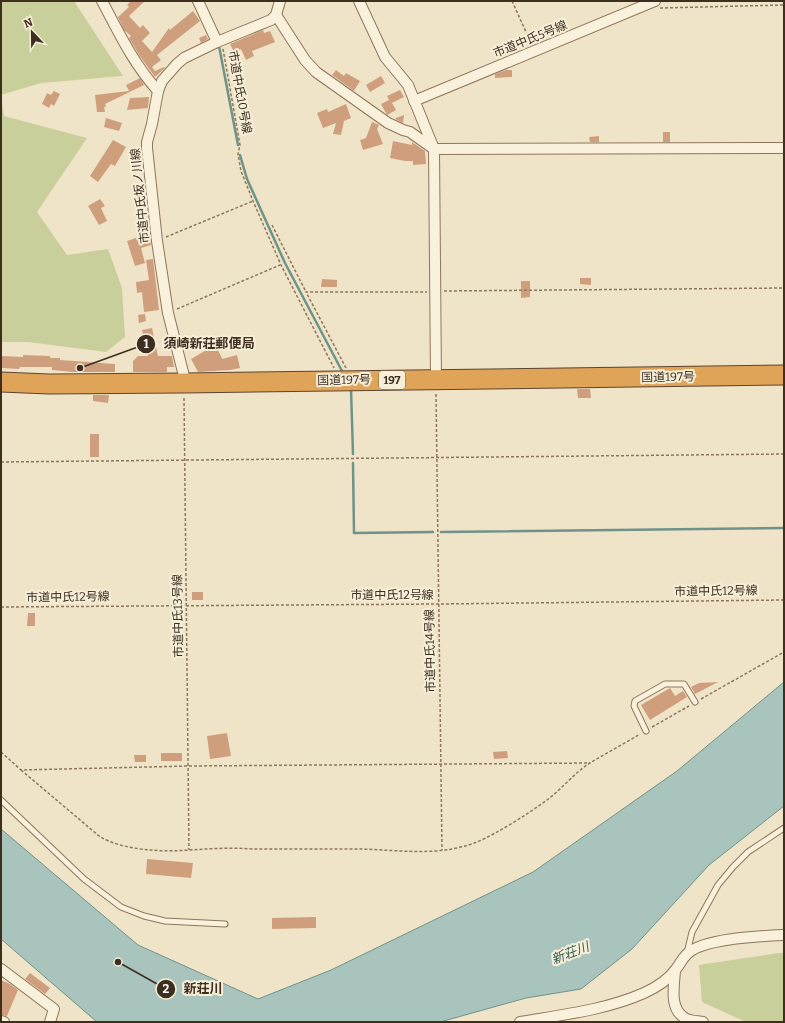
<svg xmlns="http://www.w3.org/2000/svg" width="785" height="1023" font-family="Bitter,'Noto Sans JP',serif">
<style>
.green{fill:#c9cf9b}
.water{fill:#a9c4bc;stroke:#6f938a}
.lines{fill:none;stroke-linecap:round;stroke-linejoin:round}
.stream{stroke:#6f938a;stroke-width:2.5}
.building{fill:#cf9f7d}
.lane-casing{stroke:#8d765c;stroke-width:7}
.street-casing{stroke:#8d765c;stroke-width:12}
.highway-casing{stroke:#5b4430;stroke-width:21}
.path{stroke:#8d765c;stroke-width:1.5;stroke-dasharray:3 2;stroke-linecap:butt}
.lane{stroke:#faf1dc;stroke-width:5}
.street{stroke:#faf1dc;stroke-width:10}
.highway{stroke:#e0a458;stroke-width:19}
.labels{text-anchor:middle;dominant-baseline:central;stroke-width:4;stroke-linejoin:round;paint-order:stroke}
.shield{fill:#f7eed8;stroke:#756857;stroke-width:1}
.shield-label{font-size:11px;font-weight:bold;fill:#3d2e20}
.street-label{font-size:12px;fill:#3d2e20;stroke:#f7eed8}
.water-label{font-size:13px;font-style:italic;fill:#2f5d5a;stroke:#f7eed8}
.leader{fill:none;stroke:#3d2e20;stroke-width:1.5}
.callout-dot{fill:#3d2e20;stroke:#f7eed8;stroke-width:1.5}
.mark-label{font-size:12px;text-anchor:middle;font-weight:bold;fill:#fff}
.callout-label{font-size:13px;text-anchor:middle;font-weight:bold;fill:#3d2e20;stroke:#f7eed8;stroke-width:4;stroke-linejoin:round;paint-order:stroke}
</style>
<rect width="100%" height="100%" fill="#f0e4c8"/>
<g class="green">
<polygon points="1,1 74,1 123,76 41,83 1,95 4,116 87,138 37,212 67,255 108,249 122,288 125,337 106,352 28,342 1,342"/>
<polygon points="778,953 784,953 784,1022 746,1022 702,1002 699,965"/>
</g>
<polygon class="water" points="784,682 784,806 709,865 632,949 581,989 526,998 440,1022 97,1022 1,939 1,829 138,945 258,999 331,970 533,872 677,771"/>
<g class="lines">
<g class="stream">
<polyline points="219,46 238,145"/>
<polyline points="240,155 247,179 285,263 342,371"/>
<polyline points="351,389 353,454"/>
<polyline points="353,463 354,533 433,532"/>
<polyline points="441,532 784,528"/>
</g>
</g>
<g class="building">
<polygon points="131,1 145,1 129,16 140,28 143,25 150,33 142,41 152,52 169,28 170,30 193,11 200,21 157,55 161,60 152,67 155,71 164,67 165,68 155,77 139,55 129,38 131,36 124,30 118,17 129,7 127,5"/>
<polygon points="263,30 264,33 270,31 275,42 252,51 254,56 246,60 241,49 234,52 230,44"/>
<polygon points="206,35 208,39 201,43 199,38"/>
<polygon points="336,70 344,76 346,73 360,81 354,91 332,75"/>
<polygon points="506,70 512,70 512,77 495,78 495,74"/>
<polygon points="381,76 385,83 370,92 366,85"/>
<polygon points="140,78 144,85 105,104 106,107 104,107 105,112 97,112 95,95 129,91 126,85"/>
<polygon points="400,90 404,97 392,103 396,110 387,115 381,104 389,100 387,96"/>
<polygon points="54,91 60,94 54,106 51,104 49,108 42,104 47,93 51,95"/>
<polygon points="149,97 148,108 127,110 130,98"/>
<polygon points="346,104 351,118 344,121 341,135 333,134 336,123 323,128 317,113 327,109 328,112"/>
<polygon points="404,115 403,123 395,119 396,118"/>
<polygon points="106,118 122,123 119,131 104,127"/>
<polygon points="372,122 379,125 377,129 383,144 363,150 360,140 366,138"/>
<rect x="663" y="132" width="7" height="10"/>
<polygon points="599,136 599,142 590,142 589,137"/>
<polygon points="113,140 126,147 115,166 111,164 98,182 90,176"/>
<polygon points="393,141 412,145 412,142 425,151 426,164 413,165 413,161 405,161 390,158"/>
<polygon points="100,199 105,206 101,208 107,221 99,225 88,206"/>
<polygon points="148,234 151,245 141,248 145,263 135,266 127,241"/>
<polygon points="153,259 159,310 144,312 142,292 137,293 136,282 149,280 146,260"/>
<polygon points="580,278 591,278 591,285 580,284"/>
<polygon points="322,279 337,280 337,287 321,287"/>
<polygon points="521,281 530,281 530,297 521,298"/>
<polygon points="145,314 146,321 139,323 138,315"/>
<polygon points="152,328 158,356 172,356 174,367 167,367 167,372 133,372 133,361 138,356 148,356 142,330"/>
<polygon points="215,345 221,356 222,359 237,355 240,368 230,370 198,372 191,359"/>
<polygon points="23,355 50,356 50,358 60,358 60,360 115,364 115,372 73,372 52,370 52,367 20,367 19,369 1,368 1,356 23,357"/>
<polygon points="577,389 590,389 591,398 578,398"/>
<polygon points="93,395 109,395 108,403 93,401"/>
<rect x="90" y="434" width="9" height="23"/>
<rect x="192" y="592" width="11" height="8"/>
<polygon points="28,613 35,613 35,626 27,626"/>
<polygon points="718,682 695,694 691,687 699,683"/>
<polygon points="670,688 675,696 683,691 687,697 650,720 641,705"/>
<polygon points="227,733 231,756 210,759 207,736"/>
<polygon points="507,751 508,758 494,759 493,752"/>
<rect x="161" y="753" width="21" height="8"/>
<polygon points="134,755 146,755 146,762 135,762"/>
<polygon points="147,859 193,863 191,878 146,874"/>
<polygon points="316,917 316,928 272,929 272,918"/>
<polygon points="30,973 50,988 45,994 25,979"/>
<polygon points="1,980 10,984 18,990 7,1016 1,1015"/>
</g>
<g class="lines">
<g class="lane-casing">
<g id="lane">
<polyline points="646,731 634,706 635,701 665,684 684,684 695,702"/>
<polyline points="1,800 84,879 121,907 144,916 165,921 225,924"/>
<polyline points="687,953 692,932 718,885 733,867 748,852 784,828"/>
</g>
</g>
<g class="street-casing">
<g id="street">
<path d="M102 1C119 33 133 63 158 91"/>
<polyline points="198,1 217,42"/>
<polyline points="359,1 385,57 408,85 434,149 436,380"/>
<polyline points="276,15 305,60 316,72 388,123 403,130 410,132 434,149 784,148"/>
<polyline points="414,101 655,1"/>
<polyline points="184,383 184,376 168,313 157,241 147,148 147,142 152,124 158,91 162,81 177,64 184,58 217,42 271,20 276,15 280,1"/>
<polyline points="1,969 54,1009 50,1022"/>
<path d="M675 971C674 986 669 1009 685 1018 689 1021 698 1021 703 1022"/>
<polyline points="1,1021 4,1022"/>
<path d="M520 1022C561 1015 606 1010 644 993 655 988 669 979 676 969 680 964 682 959 687 954 703 938 761 936 784 935"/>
</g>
</g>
<g class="highway-casing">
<polyline id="highway" points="1,382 49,384 184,383 784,375"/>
</g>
<g class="path">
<polyline points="512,1 531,43"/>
<polyline points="660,8 784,5"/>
<polyline points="223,49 240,145 238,154 241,171 253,201 281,265 334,368"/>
<polyline points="272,225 306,292"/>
<polyline points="166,237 253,201"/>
<polyline points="444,291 784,288"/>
<polyline points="177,309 280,265"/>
<polyline points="346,368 306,292 427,292"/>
<polyline points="436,394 442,850"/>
<polyline points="184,398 189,850"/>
<polyline points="1,462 784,454"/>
<polyline points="1,607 439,604 784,600"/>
<polyline points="701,699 784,652"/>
<polyline points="652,727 689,706"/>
<polyline points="1,752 21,770 189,766 590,763"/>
<path d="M21 770 99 836C113 845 135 849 151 850 169 852 188 850 206 849 222 848 238 848 254 849 289 849 325 849 360 849 399 850 439 857 477 842 498 833 528 814 547 800 562 789 574 773 590 763 606 753 624 744 640 734"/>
</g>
<use href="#lane" class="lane"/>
<use href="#street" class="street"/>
<use href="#highway" class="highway"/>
</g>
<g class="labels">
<rect class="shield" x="379" y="371" width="26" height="18" rx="3"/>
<g class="shield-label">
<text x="392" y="380">197</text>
</g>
<g class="street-label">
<text transform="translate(530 39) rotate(-22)">市道中氏5号線</text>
<text transform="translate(240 92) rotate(80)">市道中氏10号線</text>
<text transform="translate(140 196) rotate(-96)">市道中氏坂ノ川線</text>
<text transform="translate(668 377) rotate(-1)">国道197号</text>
<text transform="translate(344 380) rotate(-1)">国道197号</text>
<text transform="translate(716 591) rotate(-1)">市道中氏12号線</text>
<text x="392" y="595">市道中氏12号線</text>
<text transform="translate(68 597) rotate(-1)">市道中氏12号線</text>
<text transform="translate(178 616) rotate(-91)">市道中氏13号線</text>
<text transform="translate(430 651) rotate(-91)">市道中氏14号線</text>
</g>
<g class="water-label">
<text transform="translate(570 953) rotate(-21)">新荘川</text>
</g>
</g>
<path class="leader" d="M80 368L146 344M118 962L166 989"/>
<g class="callout-dot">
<circle cx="80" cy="368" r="4"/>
<circle cx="118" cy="962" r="4"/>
<circle cx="146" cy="344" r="10"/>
<circle cx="166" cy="989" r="10"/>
</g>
<g class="mark-label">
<text x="146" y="348">1</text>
<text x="166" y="993">2</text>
</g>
<g class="callout-label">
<text x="209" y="348">須崎新荘郵便局</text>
<text x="203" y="993">新荘川</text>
</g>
<rect width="785" height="1023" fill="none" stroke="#3d2e20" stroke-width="4"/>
<g transform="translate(32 32) rotate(338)" stroke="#f7eed8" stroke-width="3" paint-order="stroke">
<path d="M0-3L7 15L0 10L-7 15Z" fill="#3d2e20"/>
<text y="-6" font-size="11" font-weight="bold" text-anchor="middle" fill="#3d2e20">N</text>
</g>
</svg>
